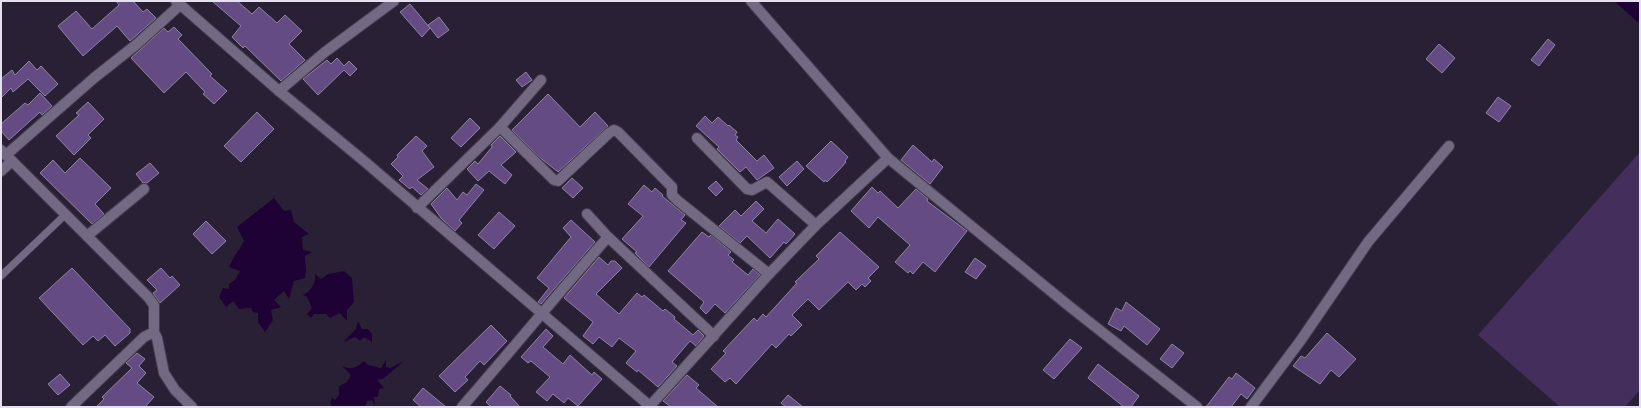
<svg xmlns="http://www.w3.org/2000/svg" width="1641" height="408" font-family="'Asap Condensed',sans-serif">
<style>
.green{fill:#432e5c}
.water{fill:#1e0236}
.building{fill:#644b84;stroke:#8e849e}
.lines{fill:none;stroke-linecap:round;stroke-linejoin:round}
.service-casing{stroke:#453d4f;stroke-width:8}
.minor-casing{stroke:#453d4f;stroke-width:12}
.tertiary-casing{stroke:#453d4f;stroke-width:12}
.service{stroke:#736982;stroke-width:7}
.minor{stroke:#736982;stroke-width:10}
.tertiary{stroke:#736982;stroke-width:10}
</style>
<rect width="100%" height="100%" fill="#2a2036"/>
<polygon class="green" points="1640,152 1640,390 1625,407 1560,407 1478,335"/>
<g class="water">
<polygon points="1614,1 1640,1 1640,24"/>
<path d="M274 198 284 211 291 210 294 222 309 234 302 237 303 250 312 252 305 256 306 271 305 278 294 281 289 299 284 291 274 300 281 307 271 310 273 320 265 332 258 322V313L253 312 251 308 239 309 233 301 226 307 219 297 223 288 229 289V284L235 280 240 271 229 267C233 257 239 251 244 241L237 227Z"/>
<path d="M344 271 352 278 354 302 347 310V321L340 313 330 318 326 314H314L311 318 307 314 312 308 307 297 303 295C311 291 316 283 315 274L321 279 328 274Z"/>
<polygon points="358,321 362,329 368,329 372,334 372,342 364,337 360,341 355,337 343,342 356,329"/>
<path d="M386 360V367L390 368 404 361 383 379 377 380 384 388 379 389 378 397H374L375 406 372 400 367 401 365 407H333L330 404 332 397 335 400 339 395V386L347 382 351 375 342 366C352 370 356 368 364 361L368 365 381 368Z"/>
</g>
<g class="building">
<polygon points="116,1 133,1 143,12 147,9 156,18 130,41 117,26 83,56 58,26 76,11 92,29 119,5"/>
<polygon points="212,1 237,1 252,14 259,7 277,23 285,15 302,31 289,44 305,60 281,81 245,46 243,48 232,37 241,26"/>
<polygon points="410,4 430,28 422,37 400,12"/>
<polygon points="439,17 449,30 438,38 428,25"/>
<polygon points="174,27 182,35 178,39 212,74 210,76 227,91 214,104 203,94 205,92 186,72 164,93 131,58 164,28 168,32"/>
<polygon points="1548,39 1555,45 1539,66 1531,60"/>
<polygon points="1439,44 1455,58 1442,73 1426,59"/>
<polygon points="337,58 344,66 349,61 357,69 350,76 344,70 318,95 303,79 327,60 331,64"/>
<polygon points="29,61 37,70 41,66 58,84 45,96 28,79 13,92 11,88 1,98 1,79 12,70 15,75"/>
<polygon points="526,72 532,80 522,87 516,80"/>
<polygon points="40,93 52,106 42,115 40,112 9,140 1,131 1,124 25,103 28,105"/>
<polygon points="548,94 580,127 595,112 608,126 558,172 538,156 512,130"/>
<polygon points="1498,97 1511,106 1499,122 1486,113"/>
<polygon points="88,102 104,119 88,135 91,138 74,155 56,136 79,115 76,113"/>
<polygon points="257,112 274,129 241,162 224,146"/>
<polygon points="705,116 712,123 718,117 728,126 729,125 737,132 735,135 738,137 736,140 757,161 764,155 774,168 757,180 746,167 740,172 717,149 719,147 696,126"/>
<polygon points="470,118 480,128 461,147 451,138"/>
<polygon points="416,136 427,146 422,151 434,167 417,180 428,189 421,195 412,187 410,189 399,180 403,176 391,164 398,157 397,155"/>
<polygon points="500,136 516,152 501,165 512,175 505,184 489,171 478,181 467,169 475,161 478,164 492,147 491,145"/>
<polygon points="831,141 848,157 845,161 846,162 839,170 827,182 825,180 824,182 806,166"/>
<polygon points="913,145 932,162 934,159 943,167 930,184 901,160"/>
<polygon points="80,158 111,188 95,204 104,214 92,224 40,173 53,160 65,173"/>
<polygon points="797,161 804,169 787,186 779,177"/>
<polygon points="150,163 159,173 147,183 143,183 136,174"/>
<polygon points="572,178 583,188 573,198 562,188"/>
<polygon points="716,181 723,189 716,196 708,188"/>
<polygon points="476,184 484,190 459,220 462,223 455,231 441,218 431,204 447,188 457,200 463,192 467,195"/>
<polygon points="644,185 652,192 655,188 663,195 662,196 685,215 681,220 686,223 649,267 635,253 637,252 622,239 643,216 628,204"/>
<polygon points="872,187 878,193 880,191 898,208 916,189 928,199 927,201 967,231 935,272 923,262 913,274 910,271 908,273 895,262 910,245 878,217 869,228 851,211"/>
<polygon points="756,201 764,209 752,221 766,233 778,219 795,234 786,244 784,242 770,258 747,236 740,243 719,226 735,210 741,216"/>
<polygon points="499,212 515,226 494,249 478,235"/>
<polygon points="571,220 595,242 541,304 538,302 549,288 537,278 571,237 563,228"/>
<polygon points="206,221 226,241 212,254 193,234"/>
<polygon points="702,232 709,237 711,235 731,252 728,255 734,260 732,262 748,275 753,269 760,275 725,313 715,304 706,314 700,308 704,302 668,271"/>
<polygon points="840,232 879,267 868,278 871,281 865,287 862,284 856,290 848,282 819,310 808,299 792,315 802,325 791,336 789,334 776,348 772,344 736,384 730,378 725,382 711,369 726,353 723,351 754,318 757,321 763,314 766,317 797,283 795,282 819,259 816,256"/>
<polygon points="599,257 608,265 611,261 615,261 622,268 596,294 619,314 637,293 642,297 644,295 663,311 665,309 675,317 674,319 693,335 698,330 704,336 696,346 690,341 672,362 677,366 658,387 638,370 637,372 626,363 636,351 619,338 612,347 599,337 593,344 583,336 593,322 564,298"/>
<polygon points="975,258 986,266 976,279 965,272"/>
<polygon points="72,268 130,329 130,333 115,346 105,335 98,341 93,336 83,345 39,298"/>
<polygon points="161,268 170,278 172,276 180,285 160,303 153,293 157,290 147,280"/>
<polygon points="1126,302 1160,329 1147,345 1124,326 1121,331 1108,324 1116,308 1122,311"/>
<polygon points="491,325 507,341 484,365 480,361 465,377 468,380 455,392 439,376"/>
<polygon points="546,329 553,336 543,347 563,364 570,355 592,375 594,372 602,379 578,406 568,398 564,403 553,394 547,401 536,392 550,377 531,361 528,363 521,357"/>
<polygon points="1327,333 1356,359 1339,377 1331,370 1320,384 1293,366 1301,356 1305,358"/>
<polygon points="1070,339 1082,348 1054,379 1043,370"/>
<polygon points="1172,344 1184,353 1172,368 1160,359"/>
<polygon points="137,353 145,359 139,366 146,373 137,383 154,397 145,407 96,407 104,399 102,397 132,368 126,363"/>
<polygon points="1098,364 1139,396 1131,407 1124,407 1088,378"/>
<polygon points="1236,373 1255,388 1247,399 1241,394 1231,407 1206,407 1229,377 1232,379"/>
<polygon points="60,374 70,385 58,395 48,384"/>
<polygon points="687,375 699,385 696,388 718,407 671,407 663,401"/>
<polygon points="500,386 511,395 510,396 520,407 491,407 486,402"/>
<polygon points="423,388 446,407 421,407 413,400"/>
<polygon points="788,395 803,407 786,407 781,403"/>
</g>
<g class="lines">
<g class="service-casing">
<polyline id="service" points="1,276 66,214"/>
</g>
<g class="minor-casing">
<g id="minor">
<polyline points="751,1 888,158 1069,306 1197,407"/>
<polyline points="279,91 325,52 394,1"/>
<polyline points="500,127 554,180 558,181 609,133 614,130 618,132 672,187 672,195 678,201 769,274"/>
<polyline points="697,138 747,189 752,190 767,182 816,225"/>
<polyline points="1,150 148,297 154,305 154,332 157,338 164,373 175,390 192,407"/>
<polyline points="6,155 94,78 137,44 180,5"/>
<polyline points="1,171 12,161"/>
<polyline points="417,208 500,127 541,80"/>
<polyline points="587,214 608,237"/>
<polyline points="87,236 144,189"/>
<polyline points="71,407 144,337 154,332"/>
<path d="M462 407C511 351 558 293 608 237L714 336"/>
<polyline points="649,407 769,274 816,225 888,158"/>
</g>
</g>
<g class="tertiary-casing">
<g id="tertiary">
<polyline points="176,1 279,91 364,161 651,407"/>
<polyline points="1251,407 1301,340 1368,242 1449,146"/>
</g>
</g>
<use href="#service" class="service"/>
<use href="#minor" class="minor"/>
<use href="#tertiary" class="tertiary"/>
</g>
<rect width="1641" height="408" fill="none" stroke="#e6e1ef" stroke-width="4"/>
</svg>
